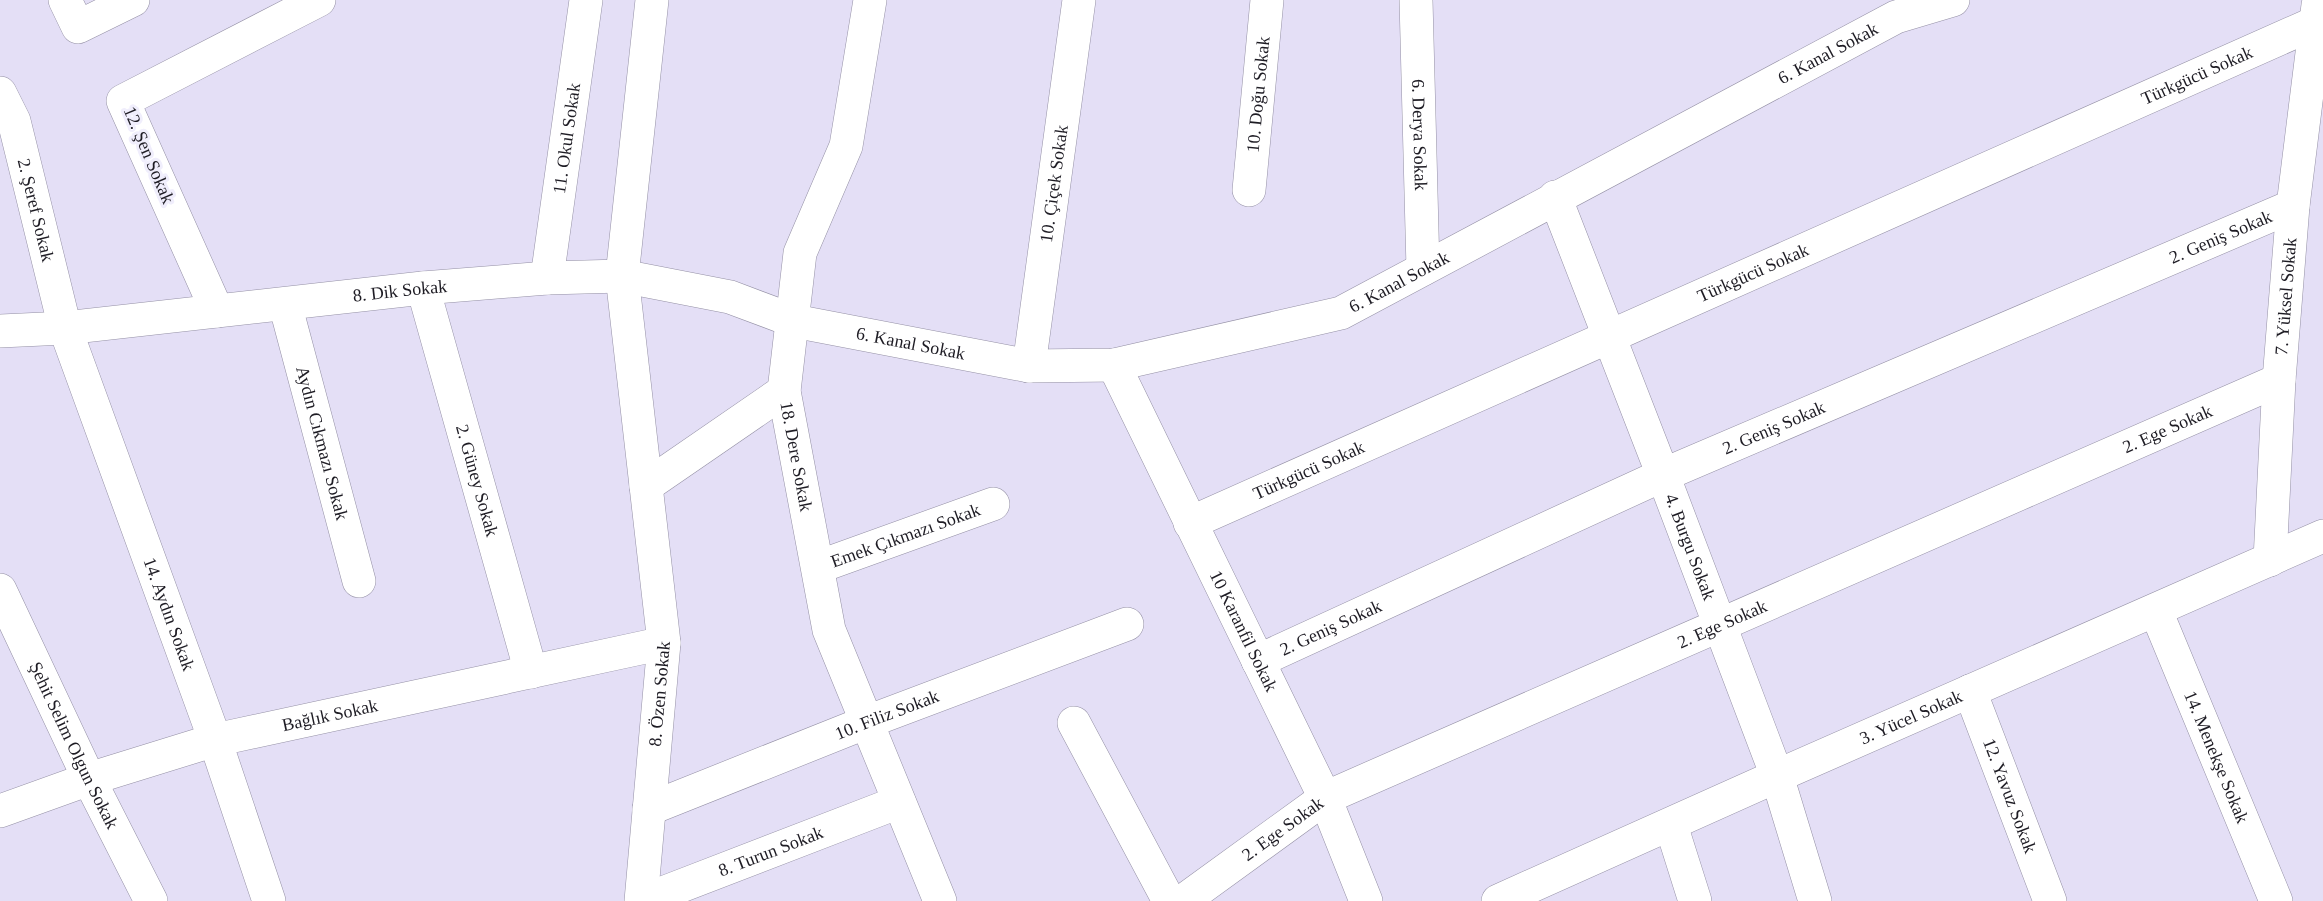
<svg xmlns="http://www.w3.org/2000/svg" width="2323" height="901" font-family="'Times New Roman',serif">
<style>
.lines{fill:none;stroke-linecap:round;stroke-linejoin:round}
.minor-casing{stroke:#9490a5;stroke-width:34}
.minor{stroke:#fff;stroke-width:33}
.labels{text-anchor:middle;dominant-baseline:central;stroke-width:6;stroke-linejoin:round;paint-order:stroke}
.street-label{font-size:18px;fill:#1e1c24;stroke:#f0eefc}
</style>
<rect width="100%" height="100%" fill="#e4dff6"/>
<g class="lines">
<g class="minor-casing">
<g id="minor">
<polyline points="65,0 78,27 133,0"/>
<path id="s1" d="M870 0 846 146 800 253 784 391 829 630 940 901"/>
<path id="s2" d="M1416 0 1423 269"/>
<path id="s3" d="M0 93 14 121 65 328 215 740 269 901"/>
<path id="s4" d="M1249 190 1267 0"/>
<path id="s5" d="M1555 197 1663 475 1777 776 1815 901"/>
<path id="s6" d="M547 278 586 0"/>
<path id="s7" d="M423 288 531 672"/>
<path id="s8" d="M285 304 359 581"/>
<polyline points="217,311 123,101 319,0"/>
<path id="s9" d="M0 331 65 328 423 288 547 278 622 276 730 297 794 321 1029 366 1114 365 1341 313 1896 17 1953 0"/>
<path id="s10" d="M1114 365 1325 798 1366 901"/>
<path id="s11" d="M1029 366 1079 0"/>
<polyline points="646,486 784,391"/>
<path id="s12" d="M1190 523 2317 22"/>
<path id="s13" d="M2270 560 2279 380 2293 206 2318 5"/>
<path id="s14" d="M818 567 993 504"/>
<path id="s15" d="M0 590 89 779 151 901"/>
<path id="s16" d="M2156 611 2276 901"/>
<path id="s17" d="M1258 661 1663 475 2293 206"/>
<path id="s18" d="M1970 691 2050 901"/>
<polyline points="1074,723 1169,901"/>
<path id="s19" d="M649 809 867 722 1127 624"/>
<path id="s20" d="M0 811 89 779 215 740 664 643"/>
<polyline points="1671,825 1695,901"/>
<path id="s21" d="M641 901 664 643 622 276 652 0"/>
<path id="s22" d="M642 901 899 802"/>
<path id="s23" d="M1183 901 1325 798 2279 380"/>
<path id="s24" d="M1498 901 1777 776 2323 536"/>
</g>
</g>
<use href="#minor" class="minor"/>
</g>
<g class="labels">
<g class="street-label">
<text stroke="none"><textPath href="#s9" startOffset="1912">6. Kanal Sokak</textPath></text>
<text stroke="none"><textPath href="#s12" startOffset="1102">Türkgücü Sokak</textPath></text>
<text stroke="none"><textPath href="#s4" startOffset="96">10. Doğu Sokak</textPath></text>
<text stroke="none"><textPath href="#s2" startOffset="135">6. Derya Sokak</textPath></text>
<text stroke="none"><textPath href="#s6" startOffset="141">11. Okul Sokak</textPath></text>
<text transform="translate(149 155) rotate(67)">12. Şen Sokak</text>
<text stroke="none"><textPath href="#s11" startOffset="184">10. Çiçek Sokak</textPath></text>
<text stroke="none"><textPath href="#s3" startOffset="123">2. Şeref Sokak</textPath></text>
<text stroke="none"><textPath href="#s17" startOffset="1052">2. Geniş Sokak</textPath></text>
<text stroke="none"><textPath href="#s12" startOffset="616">Türkgücü Sokak</textPath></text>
<text stroke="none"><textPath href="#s9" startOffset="1426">6. Kanal Sokak</textPath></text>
<text stroke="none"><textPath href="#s9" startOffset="402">8. Dik Sokak</textPath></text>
<text stroke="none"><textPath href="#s13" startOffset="264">7. Yüksel Sokak</textPath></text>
<text stroke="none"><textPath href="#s9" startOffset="922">6. Kanal Sokak</textPath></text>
<text stroke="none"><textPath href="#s17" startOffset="566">2. Geniş Sokak</textPath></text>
<text stroke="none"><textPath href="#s23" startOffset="1095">2. Ege Sokak</textPath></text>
<text stroke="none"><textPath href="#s8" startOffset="144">Aydın Cıkmazı Sokak</textPath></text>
<text stroke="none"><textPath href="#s1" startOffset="470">18. Dere Sokak</textPath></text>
<text stroke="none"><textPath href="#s12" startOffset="130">Türkgücü Sokak</textPath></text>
<text stroke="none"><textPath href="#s7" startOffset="200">2. Güney Sokak</textPath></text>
<text stroke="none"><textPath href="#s14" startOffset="93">Emek Çıkmazı Sokak</textPath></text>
<text stroke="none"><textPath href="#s5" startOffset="375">4. Burgu Sokak</textPath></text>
<text stroke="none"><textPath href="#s3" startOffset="549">14. Aydın Sokak</textPath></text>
<text stroke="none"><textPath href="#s23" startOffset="609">2. Ege Sokak</textPath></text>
<text stroke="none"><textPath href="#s17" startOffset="80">2. Geniş Sokak</textPath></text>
<text stroke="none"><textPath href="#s10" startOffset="296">10 Karanfil Sokak</textPath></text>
<text stroke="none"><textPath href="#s21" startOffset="208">8. Özen Sokak</textPath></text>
<text stroke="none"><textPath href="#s20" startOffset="344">Bağlık Sokak</textPath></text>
<text stroke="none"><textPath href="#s19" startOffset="256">10. Filiz Sokak</textPath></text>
<text stroke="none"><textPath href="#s24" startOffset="452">3. Yücel Sokak</textPath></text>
<text stroke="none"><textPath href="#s15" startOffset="172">Şehit Selim Olgun Sokak</textPath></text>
<text stroke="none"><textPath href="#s16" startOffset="158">14. Menekşe Sokak</textPath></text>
<text stroke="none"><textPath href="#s18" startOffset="112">12. Yavuz Sokak</textPath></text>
<text stroke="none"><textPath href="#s23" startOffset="123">2. Ege Sokak</textPath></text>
<text stroke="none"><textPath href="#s22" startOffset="138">8. Turun Sokak</textPath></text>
</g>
</g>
</svg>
